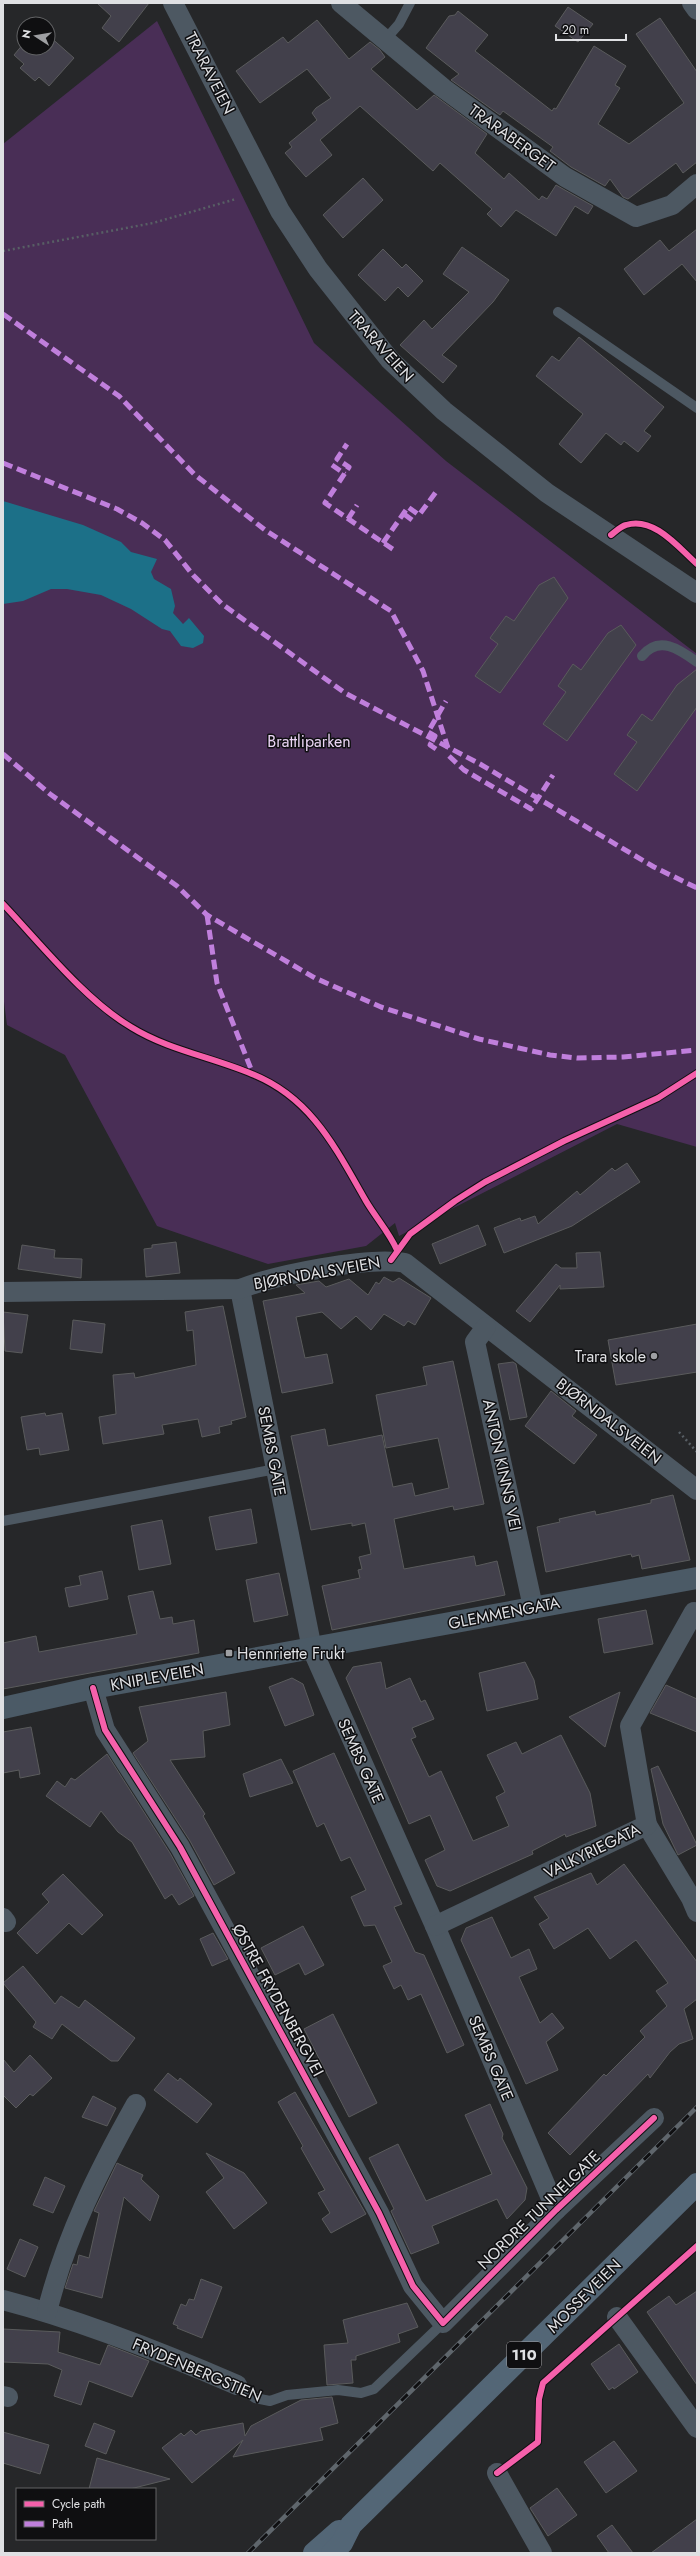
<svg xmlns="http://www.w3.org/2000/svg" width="700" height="2556" font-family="Jost,sans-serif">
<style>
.green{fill:#492e56}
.water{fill:#1c7088}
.building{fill:#42404b;stroke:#5a5b5c}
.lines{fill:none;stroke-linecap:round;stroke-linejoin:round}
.path{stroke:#585f65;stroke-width:2.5;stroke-dasharray:2 3;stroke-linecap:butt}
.lane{stroke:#4d5862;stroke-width:10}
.street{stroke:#4d5862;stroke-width:20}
.secondary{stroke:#4b5a66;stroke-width:22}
.highway{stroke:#536676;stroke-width:22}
.rail-casing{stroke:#5f666c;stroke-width:4.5}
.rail{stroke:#0f0f11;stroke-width:3;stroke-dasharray:9;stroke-linecap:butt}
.quiet{stroke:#c07fdc;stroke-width:5;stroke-dasharray:10 5;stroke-linecap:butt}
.cycleway-casing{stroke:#0f0f11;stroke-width:8}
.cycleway{stroke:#f560ab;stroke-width:6}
.poi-dot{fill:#9e9fa2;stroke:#0f0f11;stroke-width:1.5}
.labels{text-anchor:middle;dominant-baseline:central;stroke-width:3;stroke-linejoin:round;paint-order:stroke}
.shield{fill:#0f0f11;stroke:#a1a1a4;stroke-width:1}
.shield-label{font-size:15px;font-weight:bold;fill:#dfe0e3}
.street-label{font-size:16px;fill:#dfe0e3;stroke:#0f0f11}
.park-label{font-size:16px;fill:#ebd5f5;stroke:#0f0f11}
.poi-label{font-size:16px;fill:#dfe0e3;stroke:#0f0f11;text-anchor:end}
</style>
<rect width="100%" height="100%" fill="#262729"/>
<polygon class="green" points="157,21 314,343 446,461 697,654 697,1147 617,1124 399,1236 395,1223 366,1246 268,1264 157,1226 65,1055 7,1025 3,994 3,144"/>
<polygon class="water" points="3,501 83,525 121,542 131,552 157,559 151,572 154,579 171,589 175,606 173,613 183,624 189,618 204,636 203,643 193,648 181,646 170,631 162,629 131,609 101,595 67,589 51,589 23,601 3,604"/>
<g class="building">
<polygon points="97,3 149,3 119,42 102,28 111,16"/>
<polygon points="568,7 593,24 578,42 555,26"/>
<polygon points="458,11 488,35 475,51 552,111 554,108 556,109 594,46 626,66 615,85 620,88 598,124 629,144 684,103 636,34 660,18 697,72 697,162 683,173 676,163 628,199 623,197 610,179 605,186 571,167 550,151 553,147 503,111 500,115 451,80 459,74 426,48 449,16 455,15"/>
<polygon points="317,20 349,59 370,42 380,50 385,57 371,69 417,110 434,95 487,134 475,153 504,179 509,173 539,200 542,196 547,199 556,185 593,206 588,214 575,206 556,236 516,210 501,227 487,214 492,209 440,163 433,171 360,106 320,140 332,155 306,177 285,153 292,147 289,143 317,120 312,113 316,108 331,98 307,69 260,103 236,71 283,37 288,43"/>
<polygon points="48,35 74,58 49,86 39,77 35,81 20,68 24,64 14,55 24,43 24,48 48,48"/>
<polygon points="363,178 383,200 343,238 323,215"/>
<polygon points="697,229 697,282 682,264 644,295 624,269 660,240 669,251"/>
<polygon points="462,247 509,280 493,302 442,355 457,366 443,383 400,345 424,320 432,329 469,292 443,274"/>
<polygon points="383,249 402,268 406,264 423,281 408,297 398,287 385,301 358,275"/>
<polygon points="579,337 664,407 644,431 651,436 638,452 624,441 621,445 606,433 581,463 559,444 583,414 536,376 552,356 559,361"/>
<polygon points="554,577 568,598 500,693 475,676 498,644 490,638 506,616 514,621 539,585"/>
<polygon points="621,625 636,645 567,741 543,724 566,692 558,686 573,664 581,670 608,633"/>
<polygon points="697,669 697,707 637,791 614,774 637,742 627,735 642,714 652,721 677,685"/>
<polygon points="627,1163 640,1182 572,1226 504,1253 494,1228 520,1218 521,1221 535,1216 538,1224 577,1191 580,1195 612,1168 615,1171"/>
<polygon points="478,1225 486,1245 440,1264 432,1244"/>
<polygon points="176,1242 180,1273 146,1277 144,1249 152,1248 152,1245"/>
<polygon points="22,1245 55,1250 54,1258 82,1259 81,1278 18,1269"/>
<polygon points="600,1252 604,1287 560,1289 560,1285 530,1322 516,1311 556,1264 561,1268 577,1268 576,1253"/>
<polygon points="384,1277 393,1282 399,1278 431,1298 415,1325 408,1321 404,1326 384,1314 371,1330 356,1316 341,1329 322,1312 296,1317 305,1358 327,1354 333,1383 282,1393 263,1301 305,1293 296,1285 319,1281 326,1287 349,1279 368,1295 376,1282 379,1284"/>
<polygon points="223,1306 246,1417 231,1421 232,1424 219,1427 220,1433 202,1437 198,1419 162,1425 164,1434 103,1444 99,1417 116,1414 113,1375 134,1373 135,1378 196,1365 193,1330 187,1331 185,1312"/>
<polygon points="3,1312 28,1315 22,1353 5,1351"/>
<polygon points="73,1320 105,1324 102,1353 70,1349"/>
<polygon points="697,1324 697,1372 616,1385 608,1340"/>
<polygon points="453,1361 484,1504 454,1510 453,1506 394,1519 404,1569 474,1556 476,1566 497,1561 505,1595 332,1630 322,1586 360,1578 358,1570 362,1569 359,1557 371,1554 365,1523 352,1526 352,1523 311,1530 291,1436 325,1429 328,1446 382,1435 393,1487 412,1483 415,1496 449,1488 438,1438 386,1448 376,1395 427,1385 423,1367"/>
<polygon points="513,1362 516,1364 527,1417 510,1420 498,1364"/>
<polygon points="551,1391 576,1411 572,1416 597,1435 574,1464 525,1426"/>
<polygon points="45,1413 46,1416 62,1413 69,1450 40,1455 39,1448 27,1450 21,1417"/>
<polygon points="673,1495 690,1560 642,1569 639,1555 632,1557 631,1554 546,1572 537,1527 560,1522 559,1519 595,1511 596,1515 651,1503 651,1500"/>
<polygon points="251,1509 257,1543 216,1550 209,1517"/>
<polygon points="162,1520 171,1564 139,1570 131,1526"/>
<polygon points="102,1571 108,1599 69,1607 65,1588 81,1585 79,1576"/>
<polygon points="279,1573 288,1615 254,1622 246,1580"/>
<polygon points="153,1591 160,1619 172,1617 173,1624 194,1620 199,1653 3,1689 3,1643 36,1636 39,1652 137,1634 128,1596"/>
<polygon points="646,1610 653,1644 604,1653 598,1619"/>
<polygon points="381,1662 386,1689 410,1678 421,1702 425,1700 434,1719 412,1728 416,1737 411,1739 429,1777 441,1771 473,1841 509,1826 496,1797 505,1792 487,1755 516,1742 522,1754 561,1735 590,1793 596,1826 566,1837 565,1834 532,1851 533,1854 450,1891 437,1886 425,1860 445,1850 430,1815 409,1824 346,1678 353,1667"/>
<polygon points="525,1662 534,1680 538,1699 487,1711 479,1673"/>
<polygon points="292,1678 303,1684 314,1715 285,1726 269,1687"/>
<polygon points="666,1685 697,1699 697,1732 650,1713"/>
<polygon points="226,1692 230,1725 203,1731 205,1757 170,1760 205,1814 203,1816 235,1873 214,1885 190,1841 133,1753 148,1741 139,1707"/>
<polygon points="620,1692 605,1747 569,1717"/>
<polygon points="31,1727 40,1774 20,1778 19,1770 3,1773 3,1732"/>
<polygon points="334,1753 402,1904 394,1907 415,1952 424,1955 464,2045 447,2053 421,1994 408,2000 401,1985 394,1989 383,1966 392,1962 375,1925 364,1926 351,1897 366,1890 350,1857 341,1861 324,1823 317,1827 293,1771"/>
<polygon points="107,1754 170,1853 194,1896 179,1905 172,1894 165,1899 132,1842 118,1832 101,1811 90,1827 46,1796 57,1781 65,1787 71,1778 75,1780"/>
<polygon points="281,1759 293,1783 250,1797 243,1774"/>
<polygon points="658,1766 697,1845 678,1855 663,1824 651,1769"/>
<polygon points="624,1864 697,1962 697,1999 684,2009 693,2039 679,2044 670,2052 650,2078 648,2074 570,2155 548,2133 604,2074 606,2076 645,2037 640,2031 667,2006 656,1991 668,1983 636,1940 610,1959 588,1928 554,1949 539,1924 549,1918 534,1897 591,1873 597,1885"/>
<polygon points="63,1874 103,1915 82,1935 69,1923 37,1954 17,1933 49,1902 42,1894"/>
<polygon points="492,1917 511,1958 529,1949 537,1969 519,1977 540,2023 552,2013 564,2028 546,2042 558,2070 526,2084 461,1940 466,1928"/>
<polygon points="303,1926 324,1965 305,1975 299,1963 275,1975 261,1948"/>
<polygon points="213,1933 228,1959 212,1966 200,1939"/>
<polygon points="23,1966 55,2004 61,1996 79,2008 85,2000 135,2038 118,2061 111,2061 62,2024 52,2039 33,2027 36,2022 3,1983"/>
<polygon points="333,2014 377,2103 349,2117 304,2029"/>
<polygon points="30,2055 52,2078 33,2096 30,2094 16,2108 3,2095 3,2059 14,2072"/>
<polygon points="168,2073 178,2081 180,2078 212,2104 197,2123 154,2090"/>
<polygon points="295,2092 366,2214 331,2233 322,2219 330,2213 318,2193 325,2190 301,2148 303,2146 278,2102"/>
<polygon points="93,2096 116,2108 107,2126 82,2117"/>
<polygon points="490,2104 503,2134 502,2138 527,2188 525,2200 507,2219 497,2199 432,2226 439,2243 411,2254 391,2211 394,2209 369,2158 398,2144 426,2201 492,2174 465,2115"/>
<polygon points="206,2153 244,2173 267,2203 234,2229 206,2192 224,2178"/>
<polygon points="117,2163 143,2175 141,2179 159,2196 150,2221 124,2197 102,2298 65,2288 73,2264 77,2265 79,2255 89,2258 99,2213 94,2211"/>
<polygon points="45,2177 65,2186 53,2213 33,2205"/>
<polygon points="20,2239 38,2247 25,2277 7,2269"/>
<polygon points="201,2279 222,2287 202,2338 177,2328 178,2326 173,2324 181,2304 186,2306 189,2299 194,2300"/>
<polygon points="697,2291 697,2385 647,2312 669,2296 676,2305"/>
<polygon points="407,2303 418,2327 398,2334 400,2342 356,2356 356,2360 351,2360 353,2383 327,2385 324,2345 348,2343 343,2320"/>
<polygon points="3,2329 60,2332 58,2352 100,2365 108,2345 149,2361 132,2397 89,2381 81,2405 54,2396 62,2370 48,2364 3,2362"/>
<polygon points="619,2344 638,2372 614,2389 613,2387 609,2390 591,2364"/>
<polygon points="332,2397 338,2423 320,2428 323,2440 233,2457 243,2440 192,2483 162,2448 181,2433 184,2436 191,2430 196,2435 201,2431 243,2423 245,2436 251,2426 301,2400"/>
<polygon points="94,2423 115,2431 106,2454 85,2446"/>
<polygon points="3,2432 49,2445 40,2474 3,2463"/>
<polygon points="614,2441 637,2471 606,2493 584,2462"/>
<polygon points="97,2458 170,2479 130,2489 89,2489"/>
<polygon points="557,2488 577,2515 548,2536 530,2508"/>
<polygon points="697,2519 697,2553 651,2553"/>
<polygon points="612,2525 633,2553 609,2553 597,2536"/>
</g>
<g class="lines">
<g class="path">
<polyline points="3,251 153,223 236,199"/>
<polyline points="679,1432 697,1452"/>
</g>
<g class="lane">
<polyline points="385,40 399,24 410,3"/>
<polyline points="558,312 697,408"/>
<path d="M642 656C659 635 679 649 697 662"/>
<polyline points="3,1521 276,1469"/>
<polyline points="237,2385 255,2398 270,2401 287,2395 338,2390 361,2393 374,2389 443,2323"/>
</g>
<g class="street">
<polyline points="173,3 280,211 318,269 390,360 444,411 547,493 697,593"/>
<polyline points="341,3 443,88 565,177 636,217 672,205 697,184"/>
<polyline points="692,3 697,10"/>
<polyline points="240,1289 312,1649 435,1926 556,2210"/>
<path d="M3 1292 240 1289C275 1275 369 1256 405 1263L697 1490"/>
<polyline points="486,1327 475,1342 533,1607"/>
<polyline points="93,1688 105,1730 180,1847 379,2213 413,2286 443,2323 556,2210 654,2118"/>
<polyline points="647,1825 691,1898 697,1912"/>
<polyline points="3,1918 6,1922"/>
<polyline points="435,1926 647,1825 630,1726 694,1612"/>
<path d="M3 2300C83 2321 161 2352 237 2385"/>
<path d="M47 2312C65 2238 99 2170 136 2104"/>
<polyline points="617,2317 697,2428"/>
<polyline points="3,2396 8,2397"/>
<polyline points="497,2473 542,2553"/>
</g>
<polyline class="secondary" points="3,1708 93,1688 697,1578"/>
<g class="highway">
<polyline points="314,2553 339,2531"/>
<polyline points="332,2553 342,2543 351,2525 697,2184"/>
</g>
<g class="rail-casing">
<polyline id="rail" points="248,2553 697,2107"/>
</g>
<use href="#rail" class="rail"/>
<g class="quiet">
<polyline points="3,314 119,396 194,474 265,530 391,611 423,671 448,748"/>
<polyline points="3,463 117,509 142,523 165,540 193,575 222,604 345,693 480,764 654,867 697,888"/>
<polyline points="332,465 345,474"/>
<polyline points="339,482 349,467 337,459 347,444"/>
<polyline points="335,488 325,503 394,550"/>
<polyline points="404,514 416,523"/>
<polyline points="348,519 357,505"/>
<polyline points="383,543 408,507 419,515 436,492"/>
<polyline points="436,749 430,745 435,736 428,732 446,701"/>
<polyline points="3,754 50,794 177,886 207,915 315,978 381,1007 479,1039 550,1055 577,1058 623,1057 697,1050"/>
<polyline points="449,756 464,770 531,809 553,775"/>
<polyline points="207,915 217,983 253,1074"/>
</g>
<g class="cycleway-casing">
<g id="cycleway">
<path d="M611 535C615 532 621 526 626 525 654 516 679 548 697 564"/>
<path d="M3 904C40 943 85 1000 131 1027 168 1050 212 1057 252 1074 312 1098 336 1149 366 1201 376 1218 389 1232 397 1250"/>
<polyline points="391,1260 410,1234 455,1201 485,1182 564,1141 658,1098 697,1073"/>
<polyline points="93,1688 105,1730 180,1847 379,2213 413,2286 443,2323 556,2210 654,2118"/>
<polyline points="497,2473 538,2442 539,2399 543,2383 697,2246"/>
</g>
</g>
<use href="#cycleway" class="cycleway"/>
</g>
<g class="poi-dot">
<circle cx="654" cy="1356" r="4"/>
<rect x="225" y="1649" width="8" height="8" rx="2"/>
</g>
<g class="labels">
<rect class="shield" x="507" y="2342" width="34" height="26" rx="3"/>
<g class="shield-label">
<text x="524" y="2355">110</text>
</g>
<g class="street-label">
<text transform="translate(210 73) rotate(63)">TRARAVEIEN</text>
<text transform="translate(512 138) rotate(36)">TRARABERGET</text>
<text transform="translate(381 346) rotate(48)">TRARAVEIEN</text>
<text transform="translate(317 1273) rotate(-10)">BJØRNDALSVEIEN</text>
<text transform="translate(609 1421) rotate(38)">BJØRNDALSVEIEN</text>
<text transform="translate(272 1451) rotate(79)">SEMBS GATE</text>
<text transform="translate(502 1465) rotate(78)">ANTON KINNS VEI</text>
<text transform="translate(504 1613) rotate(-11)">GLEMMENGATA</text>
<text transform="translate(157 1677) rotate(-10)">KNIPLEVEIEN</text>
<text transform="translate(361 1761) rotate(66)">SEMBS GATE</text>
<text transform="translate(592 1851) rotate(-26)">VALKYRIEGATA</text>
<text transform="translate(278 2000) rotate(61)">ØSTRE FRYDENBERGVEI</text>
<text transform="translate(491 2058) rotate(67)">SEMBS GATE</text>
<text transform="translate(539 2210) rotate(-44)">NORDRE TUNNELGATE</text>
<text transform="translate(584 2296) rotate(-45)">MOSSEVEIEN</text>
<text transform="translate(197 2370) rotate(23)">FRYDENBERGSTIEN</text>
</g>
<g class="park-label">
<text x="309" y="741">Brattliparken</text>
</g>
<g class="poi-label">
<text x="646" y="1356">Trara skole</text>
<text x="237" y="1653" text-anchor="start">Hennriette Frukt</text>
</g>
</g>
<rect width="700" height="2556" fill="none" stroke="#dfe0e3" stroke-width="8"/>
<rect x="16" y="2488" width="140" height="52" fill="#0f0f11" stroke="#626365"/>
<rect x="24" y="2501" width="20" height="6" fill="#f560ab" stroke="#626365"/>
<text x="52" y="2508" font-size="12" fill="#dfe0e3">Cycle path</text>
<rect x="24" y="2521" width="20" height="6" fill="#c07fdc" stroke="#626365"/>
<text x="52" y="2528" font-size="12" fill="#dfe0e3">Path</text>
<g transform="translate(36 36) rotate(282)"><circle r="19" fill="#0f0f11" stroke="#626365"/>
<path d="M0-3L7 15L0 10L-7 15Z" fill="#9e9fa2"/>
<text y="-6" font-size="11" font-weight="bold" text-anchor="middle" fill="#dfe0e3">N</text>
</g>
<path d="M556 34v6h70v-6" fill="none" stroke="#dfe0e3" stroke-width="2"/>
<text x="562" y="34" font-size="12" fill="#dfe0e3" stroke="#0f0f11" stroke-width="3" paint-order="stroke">20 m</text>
</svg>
